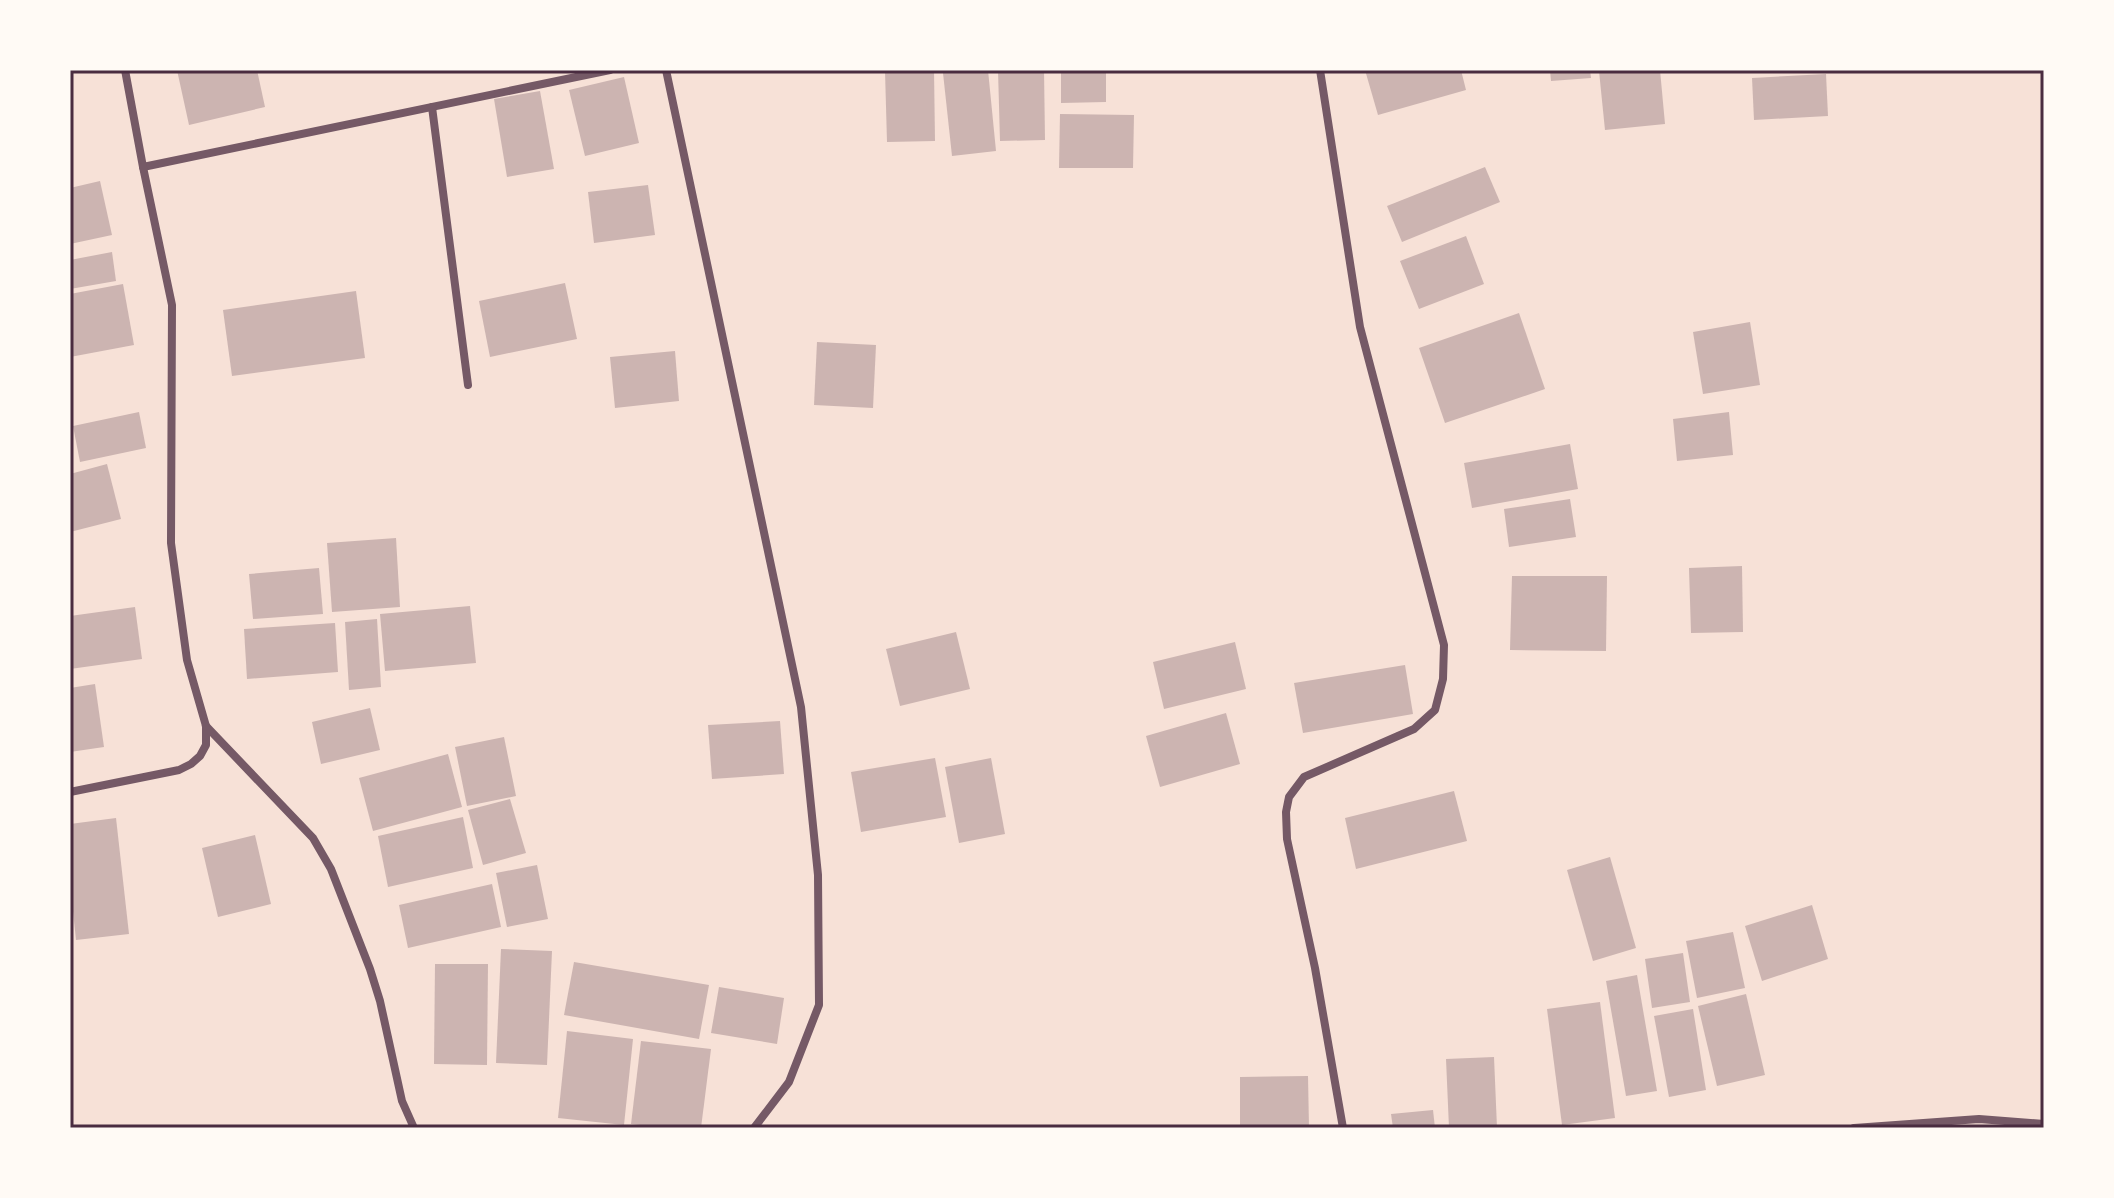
<svg xmlns="http://www.w3.org/2000/svg" width="2114" height="1198" font-family="Rubik,sans-serif">
<style>
.building{fill:#ccb4b1}
.lines{fill:none;stroke-linecap:round;stroke-linejoin:round}
.minor{stroke:#755966;stroke-width:8}
.neatline{fill:none;stroke:#4a2c40;stroke-width:3}
</style>
<rect width="100%" height="100%" fill="#f7e1d7"/>
<g class="building">
<polygon points="177,70 257,70 265,107 189,125"/>
<polygon points="911,70 934,70 935,141 887,142 885,71"/>
<polygon points="969,70 988,70 996,151 952,156 943,73"/>
<polygon points="998,70 1044,70 1045,140 1000,141"/>
<polygon points="1061,70 1106,70 1106,102 1061,103"/>
<polygon points="1365,70 1461,70 1466,90 1378,115"/>
<polygon points="1550,70 1590,70 1591,78 1551,81"/>
<polygon points="1605,70 1660,70 1665,124 1605,130 1599,71"/>
<polygon points="1826,74 1828,116 1754,120 1752,78"/>
<polygon points="624,77 639,143 585,156 569,90"/>
<polygon points="540,91 554,169 507,177 494,99"/>
<polygon points="1060,114 1134,115 1133,168 1059,168"/>
<polygon points="1485,167 1500,202 1402,242 1387,206"/>
<polygon points="100,181 112,235 70,244 70,188"/>
<polygon points="648,185 655,235 594,243 588,192"/>
<polygon points="1466,236 1484,284 1419,309 1400,261"/>
<polygon points="112,252 116,281 70,289 70,260"/>
<polygon points="565,283 577,339 490,357 479,301"/>
<polygon points="123,284 134,345 70,357 70,294"/>
<polygon points="356,291 365,358 232,376 223,310"/>
<polygon points="1519,313 1545,389 1445,423 1419,348"/>
<polygon points="1750,322 1760,385 1703,394 1693,332"/>
<polygon points="817,342 876,345 873,408 814,405"/>
<polygon points="675,351 679,401 615,408 610,357"/>
<polygon points="139,412 146,448 80,462 73,426"/>
<polygon points="1729,412 1733,455 1677,461 1673,419"/>
<polygon points="1570,444 1578,489 1472,508 1464,463"/>
<polygon points="107,464 121,519 70,532 70,474"/>
<polygon points="1570,499 1576,537 1509,547 1504,509"/>
<polygon points="396,538 400,607 332,612 327,543"/>
<polygon points="1742,566 1743,632 1691,633 1689,568"/>
<polygon points="319,568 323,614 253,619 249,574"/>
<polygon points="1512,576 1607,576 1606,651 1510,650"/>
<polygon points="470,606 476,663 385,671 380,614"/>
<polygon points="135,607 142,659 70,669 70,616"/>
<polygon points="377,619 381,687 349,690 345,622"/>
<polygon points="335,623 338,672 247,679 244,629"/>
<polygon points="956,632 970,689 900,706 886,649"/>
<polygon points="1235,642 1246,689 1164,709 1153,662"/>
<polygon points="1405,665 1413,714 1303,733 1294,683"/>
<polygon points="95,684 104,747 70,752 70,688"/>
<polygon points="370,708 380,750 321,764 312,722"/>
<polygon points="1226,713 1240,764 1160,787 1146,736"/>
<polygon points="780,721 784,774 712,779 708,725"/>
<polygon points="504,737 516,796 467,806 455,747"/>
<polygon points="448,754 462,807 373,831 359,778"/>
<polygon points="935,758 946,817 861,832 851,772"/>
<polygon points="991,758 1005,834 959,843 945,767"/>
<polygon points="1454,791 1467,841 1356,869 1345,818"/>
<polygon points="510,799 526,853 483,865 468,810"/>
<polygon points="463,817 473,868 388,887 378,836"/>
<polygon points="116,818 129,934 76,940 70,883 70,824"/>
<polygon points="255,835 271,904 218,917 202,848"/>
<polygon points="1610,857 1636,948 1593,961 1567,870"/>
<polygon points="537,865 548,919 507,927 496,873"/>
<polygon points="492,884 501,927 408,948 399,905"/>
<polygon points="1812,905 1828,959 1762,981 1745,926"/>
<polygon points="1733,932 1745,988 1697,998 1686,941"/>
<polygon points="501,949 552,951 547,1065 496,1063"/>
<polygon points="1683,953 1690,1002 1652,1008 1645,959"/>
<polygon points="574,962 709,985 699,1039 564,1015"/>
<polygon points="435,964 488,964 487,1065 434,1064"/>
<polygon points="1637,975 1657,1091 1626,1096 1606,981"/>
<polygon points="719,987 784,998 777,1044 711,1033"/>
<polygon points="1746,994 1765,1075 1717,1086 1698,1006"/>
<polygon points="1600,1002 1615,1118 1562,1125 1547,1009"/>
<polygon points="1693,1009 1706,1090 1669,1097 1654,1016"/>
<polygon points="567,1031 633,1039 624,1125 558,1118"/>
<polygon points="641,1041 711,1049 701,1128 667,1128 631,1124"/>
<polygon points="1494,1057 1497,1128 1449,1128 1446,1059"/>
<polygon points="1308,1076 1309,1128 1240,1128 1240,1077"/>
<polygon points="1433,1110 1435,1128 1393,1128 1391,1114"/>
</g>
<g class="lines">
<g class="minor">
<polyline points="125,70 143,167 610,70"/>
<polyline points="666,70 801,707 818,875 819,1005 789,1082 754,1128"/>
<polyline points="1320,70 1360,327 1444,645 1443,679 1435,710 1414,729 1304,777 1289,797 1286,812 1287,839 1315,968 1343,1128"/>
<polyline points="432,107 468,385"/>
<polyline points="206,726 313,838 331,869 370,969 380,1001 402,1101 414,1128"/>
<polyline points="70,792 179,770 191,764 200,756 206,745 206,726 187,660 171,543 172,305 143,167"/>
<polyline points="1854,1128 1979,1119 2044,1124"/>
</g>
</g>
<rect width="2114" height="1198" fill="none" stroke="#fffaf5" stroke-width="144"/>
<rect x="72" y="72" width="1970" height="1054" class="neatline"/>
</svg>
